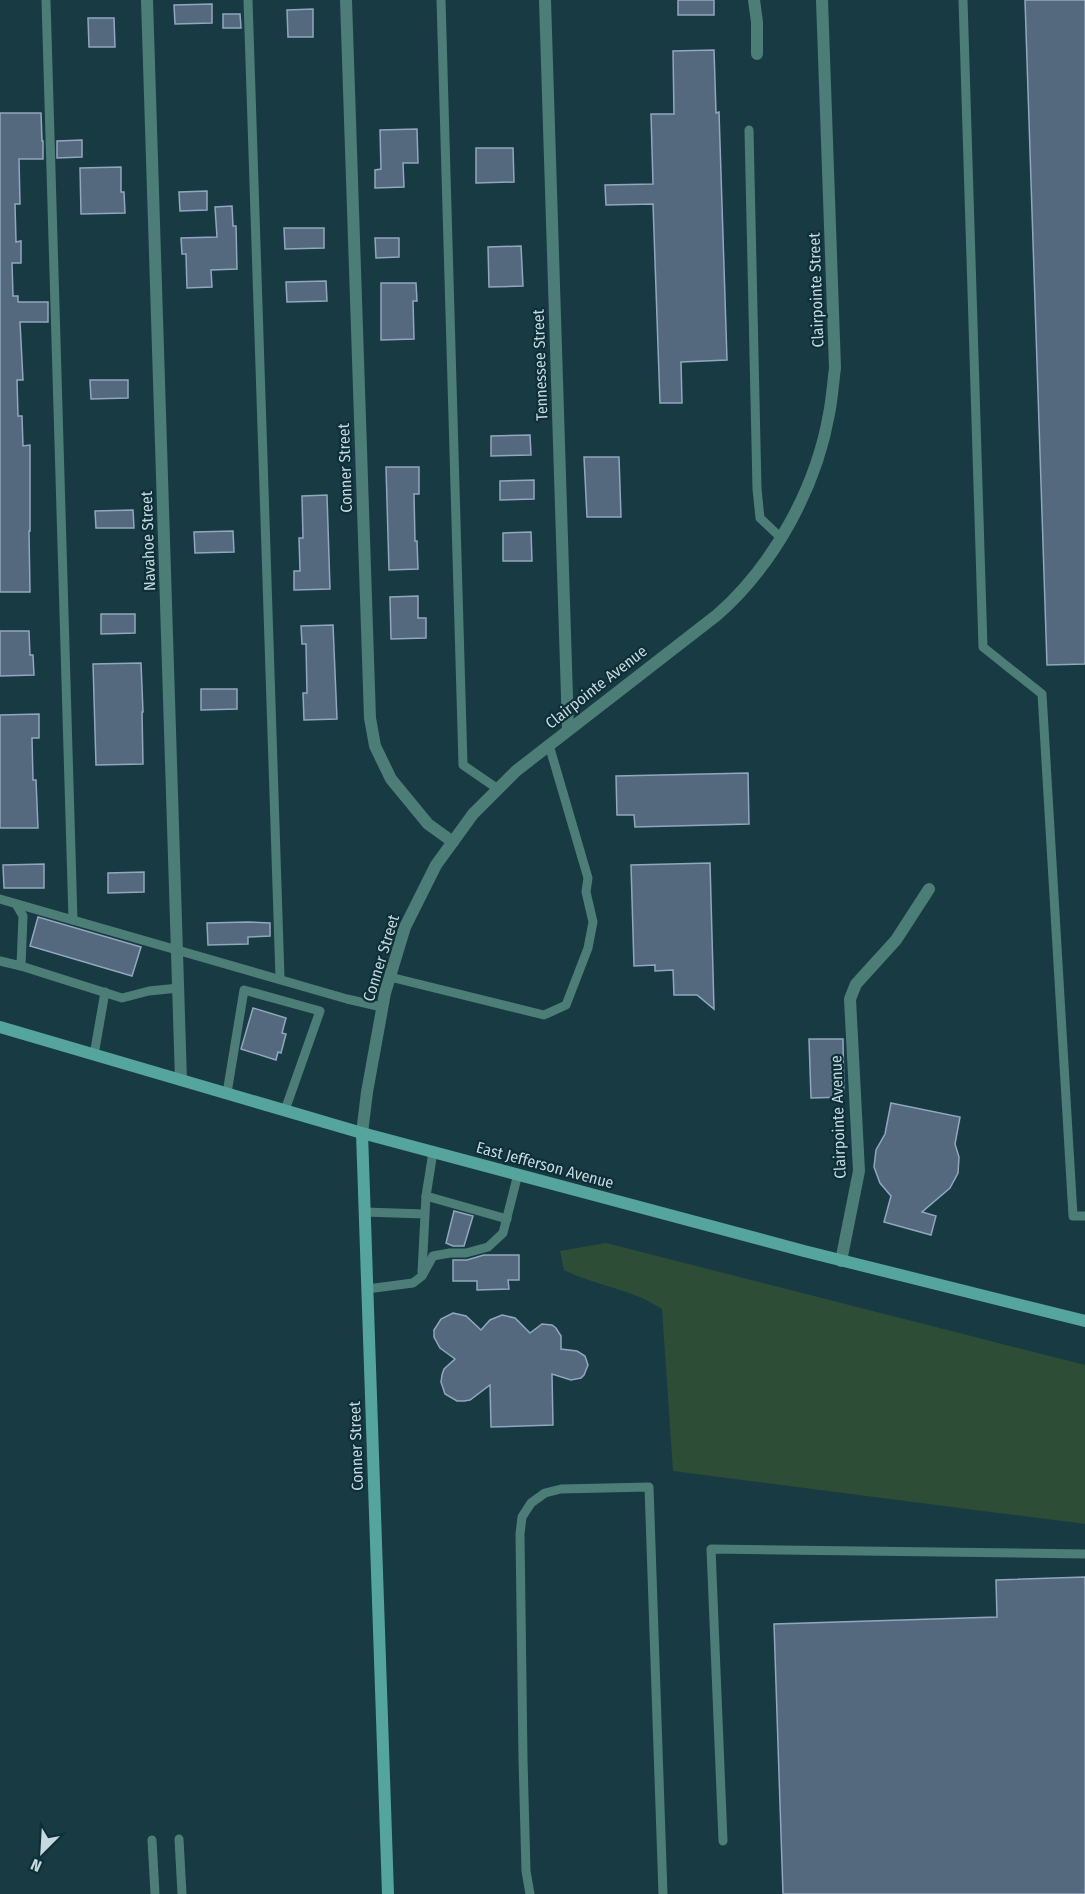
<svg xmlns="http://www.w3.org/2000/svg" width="1085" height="1894" font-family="'Fira Sans Condensed',sans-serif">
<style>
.grass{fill:#2d4d37}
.building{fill:#54687e;stroke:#91a7bf;stroke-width:1.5}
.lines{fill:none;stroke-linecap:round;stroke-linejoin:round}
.service{stroke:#4d7d77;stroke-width:9}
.minor{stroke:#4d7d77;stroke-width:12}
.tertiary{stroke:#4d7d77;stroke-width:12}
.secondary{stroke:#55a59c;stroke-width:12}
.labels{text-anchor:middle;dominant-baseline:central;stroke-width:4.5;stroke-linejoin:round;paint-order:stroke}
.street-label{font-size:16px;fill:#c7d9df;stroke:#0d2f38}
</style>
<rect width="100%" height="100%" fill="#183a43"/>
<path class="grass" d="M606 1243 1085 1365V1524L673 1471 662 1309C632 1289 596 1286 564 1270L560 1251Z"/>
<g class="building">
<rect x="678" y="0" width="36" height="15"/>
<polygon points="1025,0 1085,0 1085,664 1047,665"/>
<polygon points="212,4 212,23 175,24 174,5"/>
<polygon points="313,9 313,37 288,37 287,10"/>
<polygon points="223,14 240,14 241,28 223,28"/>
<polygon points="88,18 114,18 115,47 89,47"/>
<polygon points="714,50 716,113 719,112 727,360 681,362 682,403 660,403 653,204 606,205 605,185 653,184 651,114 674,114 673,51"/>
<polygon points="0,113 41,113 42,141 43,141 43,159 19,159 20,204 15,204 16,242 21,241 21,263 12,263 13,296 18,296 18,302 48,302 48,322 20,322 23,380 17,380 18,416 22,416 23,446 30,445 30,531 29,531 30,592 0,592"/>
<polygon points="417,129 418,163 403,163 404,187 375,188 375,170 381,169 380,130"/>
<polygon points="82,140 82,157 57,158 57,141"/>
<polygon points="476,148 513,148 514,182 476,183"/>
<polygon points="121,167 121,192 124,192 125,213 81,214 80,168"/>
<polygon points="207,191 207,210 180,211 179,192"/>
<polygon points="232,206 233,226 236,226 237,269 211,270 212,287 187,288 186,254 182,254 181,238 217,237 215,207"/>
<polygon points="284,228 324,228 324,248 285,249"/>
<polygon points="375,238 399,238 399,257 376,258"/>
<polygon points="521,246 523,286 489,287 488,247"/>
<polygon points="326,281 327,301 287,302 286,282"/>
<polygon points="381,283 416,283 417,301 413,301 414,339 381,340"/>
<polygon points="90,380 128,380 128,398 91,399"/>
<polygon points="530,435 531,455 491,456 491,436"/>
<polygon points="584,457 619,457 621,517 587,517"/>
<polygon points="386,467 419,467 419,494 414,494 415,541 417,541 418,569 389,570"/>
<polygon points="534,480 534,499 500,500 500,481"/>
<polygon points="327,495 330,589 294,590 294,571 300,571 299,538 303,538 302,496"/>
<polygon points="133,510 134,528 96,528 95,511"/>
<polygon points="233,531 234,552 195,553 194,532"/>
<polygon points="531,532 532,561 503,561 503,533"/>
<polygon points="418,596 418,618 426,618 426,638 391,639 390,597"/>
<polygon points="101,614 135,614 135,633 101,634"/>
<polygon points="333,625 337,719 304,720 303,693 307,693 306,644 302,644 301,626"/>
<polygon points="0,631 29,631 30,655 33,655 34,675 0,676"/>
<polygon points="141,663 143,712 142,712 143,764 96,765 93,664"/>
<polygon points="201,689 237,689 237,709 201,710"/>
<polygon points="39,714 39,738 32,738 33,780 36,780 38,828 0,828 0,715"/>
<polygon points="748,773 749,824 635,827 634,815 617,815 616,776"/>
<polygon points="710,863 714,1009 697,995 674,995 673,970 655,971 655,965 634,966 631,865"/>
<polygon points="44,864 44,888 4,888 3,865"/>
<polygon points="144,872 144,892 108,893 108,873"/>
<polygon points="38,917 141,947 132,976 30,946"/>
<polygon points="248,922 270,923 270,936 248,937 248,944 208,945 207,923"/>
<polygon points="253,1008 286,1018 282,1033 286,1034 281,1053 278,1052 276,1060 241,1049"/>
<polygon points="809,1039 843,1039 844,1097 811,1098"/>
<polygon points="891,1103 960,1117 955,1144 959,1157 958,1173 950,1188 922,1212 936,1216 931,1235 884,1222 891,1196 880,1183 874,1167 876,1150 885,1134"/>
<polygon points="454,1211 473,1216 464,1246 453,1246 446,1243"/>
<polygon points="484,1255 519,1255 519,1280 508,1280 509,1289 477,1290 477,1281 453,1281 453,1260 467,1260"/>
<polygon points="453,1313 466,1316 481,1330 490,1320 502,1315 515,1318 530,1333 542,1324 552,1325 556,1328 561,1336 561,1349 577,1351 585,1356 588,1365 584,1375 581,1378 571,1380 552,1374 553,1425 491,1427 490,1385 470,1400 464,1401 457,1401 445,1394 441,1382 442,1375 444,1369 455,1359 440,1348 434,1337 434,1330 441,1319"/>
<polygon points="1085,1577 1085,1894 783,1894 774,1624 997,1617 996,1580"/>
</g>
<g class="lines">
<g class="service">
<polyline points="46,0 73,920"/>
<polyline points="248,0 280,978"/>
<polyline points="441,0 463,765 498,789"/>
<polyline points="963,0 983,647 1042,694 1073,1216 1085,1216"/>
<polyline points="749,130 757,489 760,518 780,537"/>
<polyline points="0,899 347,999 382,1007"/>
<polyline points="16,904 23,916 21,966 122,998 149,991 179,988"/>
<polyline points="0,961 21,966"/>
<polyline points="390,977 544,1015 566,1005 588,948 593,922 586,892 588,878 549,745"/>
<polyline points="94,1055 105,992"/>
<polyline points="227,1093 244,990 320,1011 285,1110"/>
<polyline points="433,1152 426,1196 507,1219"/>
<polyline points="365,1212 424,1214"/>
<polyline points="422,1272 426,1196"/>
<polyline points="367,1289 413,1283 422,1276 433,1256 450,1253 466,1253 488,1247 503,1233 518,1174"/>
<polyline points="179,1839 182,1894"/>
<polyline points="152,1840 155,1894"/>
<polyline points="723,1841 711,1549 1085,1554"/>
<polyline points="530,1894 526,1871 523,1759 520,1534 522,1517 531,1503 545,1493 561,1489 649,1487 663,1894"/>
</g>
<g class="minor">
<polyline points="147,0 181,1080"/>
<polyline points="346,0 370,718 375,746 391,779 428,824 453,842"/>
<polyline points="545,0 568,729"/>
<polyline points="754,0 757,22 757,54"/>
<polyline points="841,1261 859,1171 850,999 856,984 896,940 929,889"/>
</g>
<path class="tertiary" d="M362 1133 367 1092 385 993 405 927 436 865 473 814 516 771 717 615C774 565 816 488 829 414 832 399 833 383 835 368L822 0"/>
<g class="secondary">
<polyline points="0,1027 362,1133 804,1251 1085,1321"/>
<polyline points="362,1133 388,1894"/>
</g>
</g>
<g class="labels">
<g class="street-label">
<text transform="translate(816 290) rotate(-92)">Clairpointe Street</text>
<text transform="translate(540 365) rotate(-92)">Tennessee Street</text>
<text transform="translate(345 468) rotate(-92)">Conner Street</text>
<text transform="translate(148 541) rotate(-92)">Navahoe Street</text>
<text transform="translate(596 687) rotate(-38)">Clairpointe Avenue</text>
<text transform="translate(381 958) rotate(-73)">Conner Street</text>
<text transform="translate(838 1117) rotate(-92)">Clairpointe Avenue</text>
<text transform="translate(545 1165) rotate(15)">East Jefferson Avenue</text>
<text transform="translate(356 1446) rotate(-92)">Conner Street</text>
</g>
</g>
<g transform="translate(42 1852) rotate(204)" stroke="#0d2f38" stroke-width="4.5" paint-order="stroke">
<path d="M0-4.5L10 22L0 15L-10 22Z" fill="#c7d9df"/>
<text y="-9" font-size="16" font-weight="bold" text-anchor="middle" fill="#c7d9df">N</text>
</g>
</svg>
